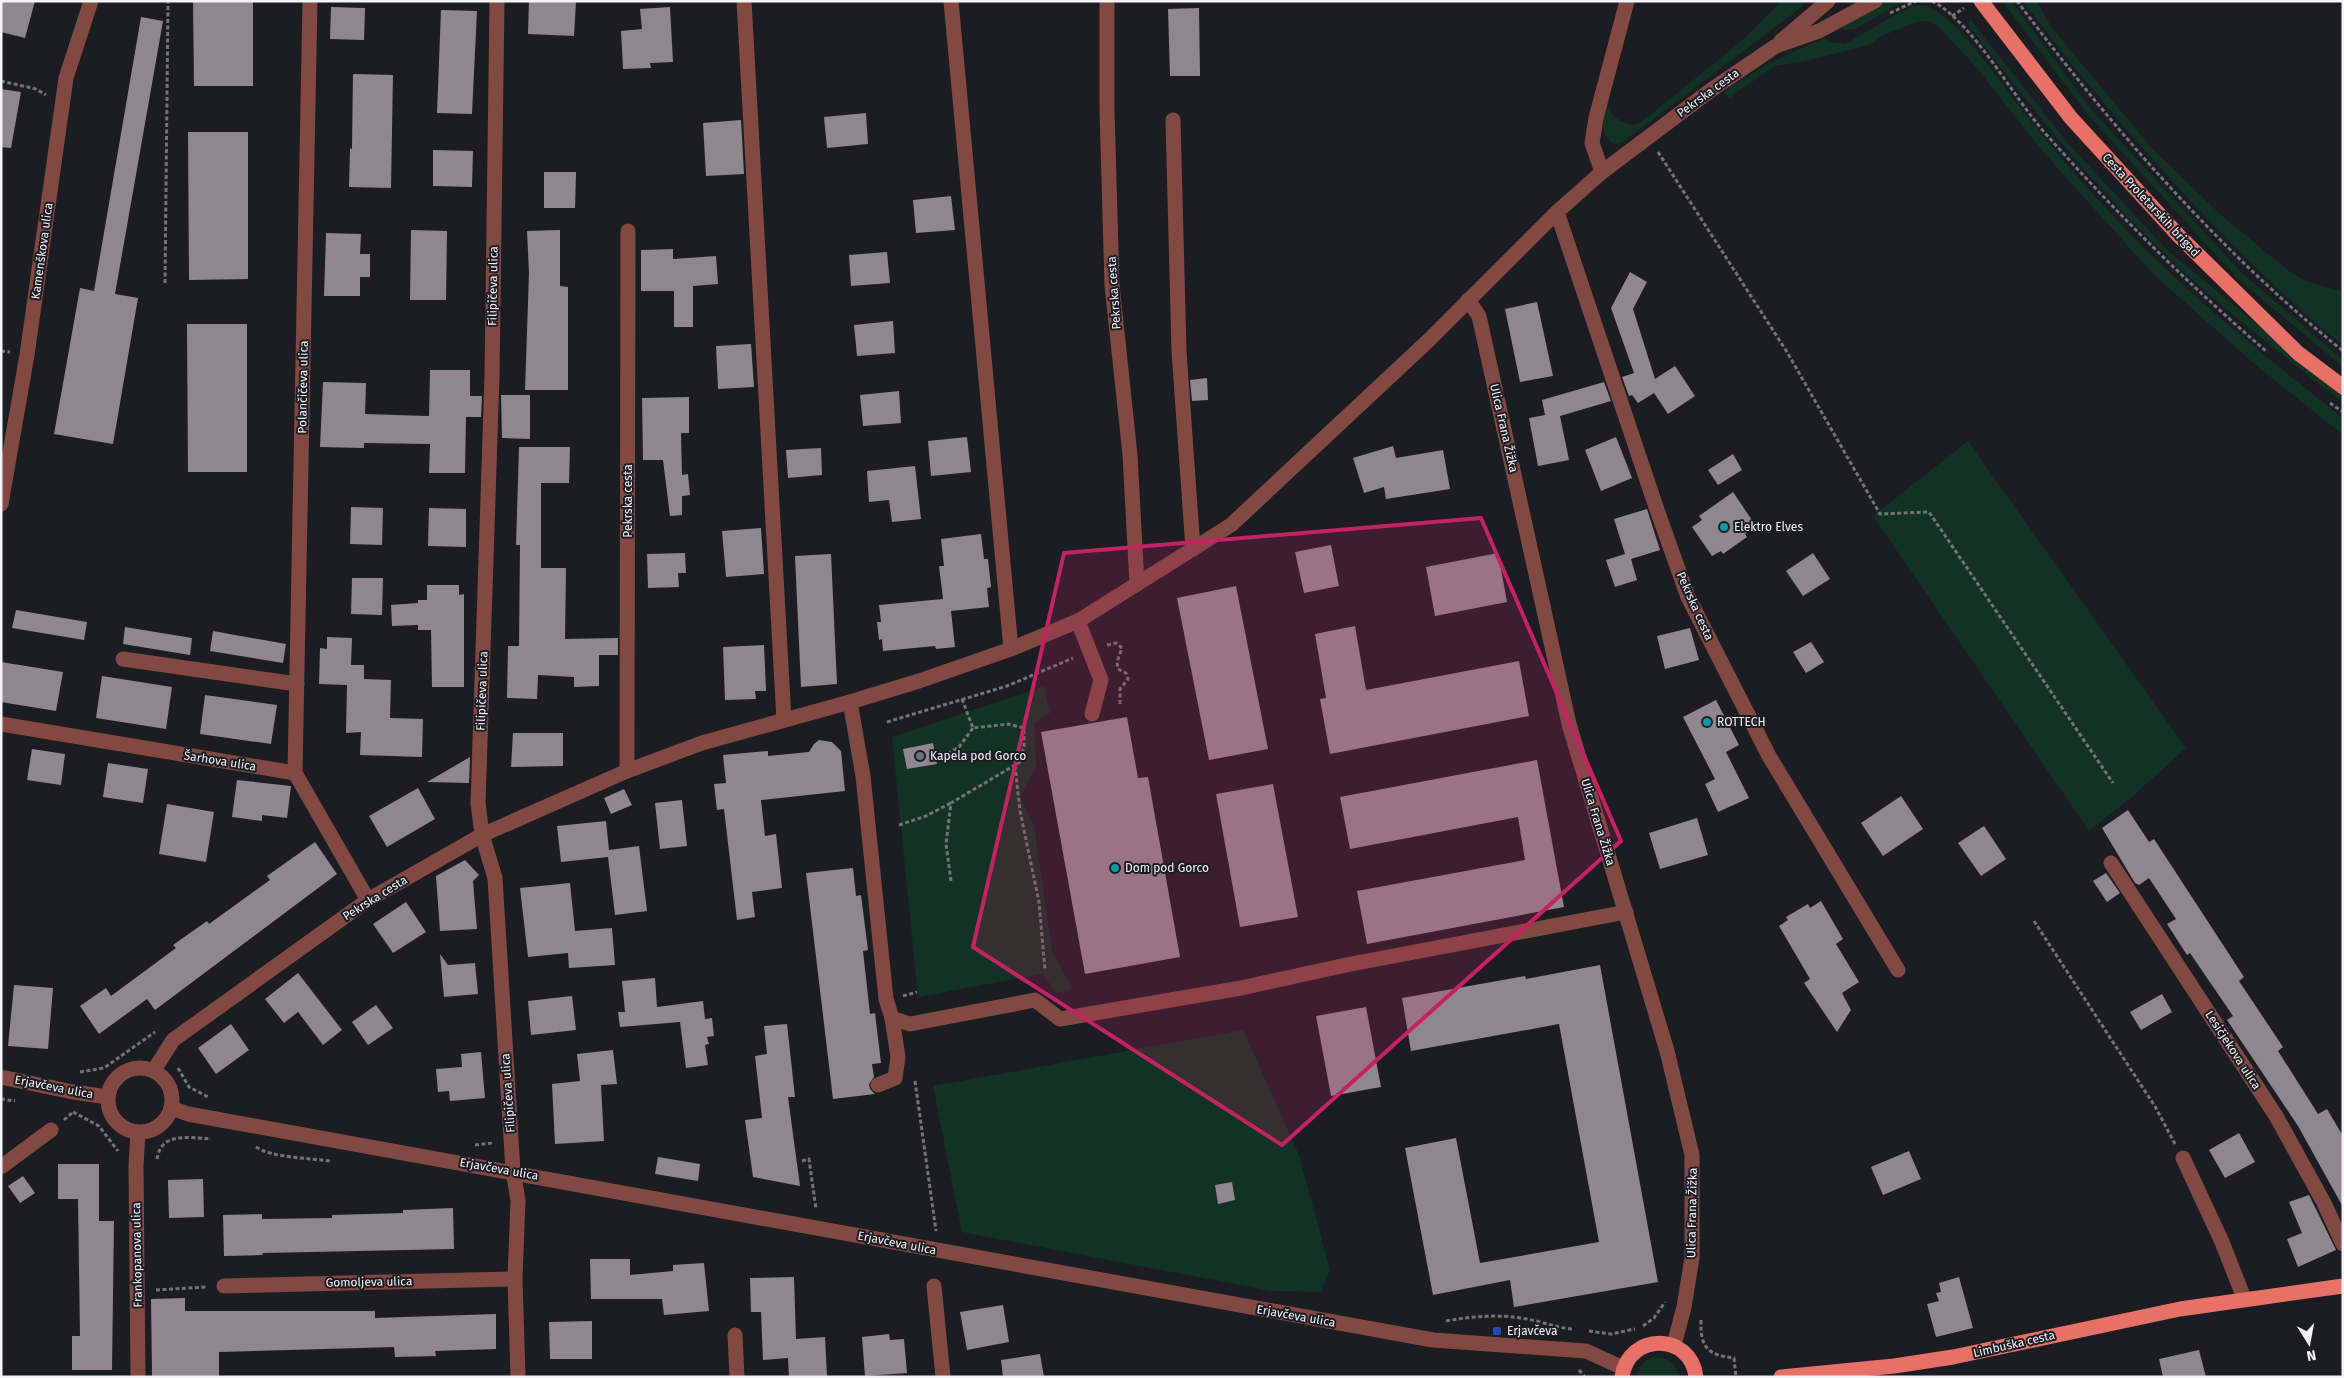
<svg xmlns="http://www.w3.org/2000/svg" width="2344" height="1378" font-family="'Fira Sans',sans-serif">
<style>
.green{fill:#123223}
.building{fill:#90878e}
.lines{fill:none;stroke-linecap:round;stroke-linejoin:round}
.path{stroke:#737379;stroke-width:3;stroke-dasharray:4 2.5;stroke-linecap:butt}
.minor{stroke:#824943;stroke-width:15}
.major{stroke:#e87167;stroke-width:15}
.marked{fill:#c42363;fill-opacity:0.2;stroke:#c42363;stroke-width:4;stroke-linejoin:round}
.culture-dot{fill:#0f9aa8;stroke:#1c1c23;stroke-width:2}
.worship-dot{fill:#6b7280;stroke:#1c1c23;stroke-width:2}
.transit-dot{fill:#1a4fb4;stroke:#1c1c23;stroke-width:2}
.labels{text-anchor:middle;dominant-baseline:central;stroke-width:4;stroke-linejoin:round;paint-order:stroke}
.street-label{font-size:12px;fill:#f3f3f8;stroke:#1c1c23}
.poi-label{font-size:12px;fill:#f3f3f8;stroke:#1c1c23;text-anchor:start}
</style>
<rect width="100%" height="100%" fill="#1c1c23"/>
<g class="green">
<path d="M1782 1H1803V6L1622 143 1614 144C1598 132 1603 119 1607 101 1609 116 1618 121 1633 125L1640 123 1739 43Z"/>
<polygon points="1887,1 1905,1 1855,29 1847,30 1839,28"/>
<polygon points="2002,1 2011,1 2091,109 2157,181 2240,271 2343,360 2343,367 2238,279 2089,116"/>
<path d="M2023 1H2037L2052 28 2151 147 2221 215 2289 271 2306 281 2343 292V346C2286 300 2236 249 2186 196 2129 134 2074 70 2023 1Z"/>
<path d="M1923 5C1954 11 2002 85 2023 111 2061 159 2101 205 2144 248 2206 309 2275 364 2343 418V435L2258 367 2155 276 2043 152 1976 67 1938 26 1928 21 1917 22 1884 35 1869 45 1805 61 1775 66 1733 95 1731 99 1724 92C1755 69 1789 53 1825 38L1831 42 1845 44 1900 12 1914 6Z"/>
<path d="M1970 19 2067 142 2167 250 2343 395V403C2283 355 2221 308 2166 255 2092 185 2029 105 1968 25Z"/>
<polygon points="1968,441 2186,748 2132,797 2089,831 1873,516"/>
<polygon points="1044,686 1050,713 1034,723 1036,767 1020,797 1034,826 1052,952 1073,989 1056,993 1043,974 918,997 892,737"/>
<polygon points="1243,1030 1299,1155 1330,1270 1321,1292 1271,1291 962,1232 933,1086"/>
<path d="M1652 1357C1667 1357 1675 1362 1680 1377H1637C1639 1367 1643 1362 1652 1357Z"/>
</g>
<g class="building">
<polygon points="1,1 35,1 25,38 1,32"/>
<polygon points="193,1 253,1 253,86 194,86"/>
<polygon points="529,1 576,1 574,36 528,34"/>
<polygon points="331,7 365,8 364,40 330,39"/>
<polygon points="670,7 673,62 650,63 651,68 623,69 621,31 642,29 640,9"/>
<polygon points="1199,8 1200,76 1170,76 1168,9"/>
<polygon points="441,10 477,11 472,114 437,113"/>
<polygon points="141,17 163,21 115,294 138,298 113,444 54,434 80,288 94,291"/>
<polygon points="353,74 393,75 391,188 349,187 350,148 352,149"/>
<polygon points="1,89 21,92 11,148 1,147"/>
<polygon points="866,113 868,144 827,148 824,117"/>
<polygon points="741,120 744,174 706,176 703,123"/>
<polygon points="188,132 248,132 248,279 189,280"/>
<polygon points="433,150 473,151 472,187 433,186"/>
<polygon points="544,172 576,172 575,208 544,208"/>
<polygon points="951,196 955,230 916,233 913,200"/>
<polygon points="411,230 447,231 446,300 410,300"/>
<polygon points="560,230 560,286 568,287 568,390 525,390 529,273 527,231"/>
<polygon points="326,233 361,234 360,254 370,254 370,277 360,277 360,296 324,296"/>
<polygon points="673,249 673,259 716,256 718,284 693,286 693,327 674,327 674,291 641,291 641,250"/>
<polygon points="887,252 890,283 851,286 849,255"/>
<polygon points="1630,272 1647,282 1633,309 1655,379 1675,366 1695,396 1668,414 1654,393 1638,403 1632,395 1629,396 1622,377 1634,373 1611,308"/>
<polygon points="1537,302 1553,376 1520,382 1505,309"/>
<polygon points="893,321 895,353 857,356 854,325"/>
<polygon points="187,324 247,324 247,472 188,472"/>
<polygon points="751,344 754,387 718,389 716,346"/>
<polygon points="430,370 470,370 470,396 482,396 481,417 466,417 465,473 429,473 430,444 364,443 364,448 320,447 323,382 366,383 365,414 429,416"/>
<polygon points="1207,378 1208,400 1192,401 1190,380"/>
<polygon points="1604,382 1611,401 1560,416 1569,460 1538,466 1529,418 1545,415 1542,400"/>
<polygon points="899,391 901,423 863,426 860,395"/>
<polygon points="501,395 530,395 530,439 502,438"/>
<polygon points="689,397 689,433 681,433 682,475 688,474 690,495 682,496 682,515 670,516 663,460 643,460 642,398"/>
<polygon points="967,437 971,472 931,476 928,441"/>
<polygon points="1616,437 1632,478 1601,491 1585,450"/>
<polygon points="1393,446 1396,458 1443,450 1450,489 1386,499 1384,487 1364,493 1353,458"/>
<polygon points="519,447 570,447 569,483 541,483 541,568 566,568 565,639 618,638 618,655 599,655 599,686 574,687 574,677 538,675 537,699 507,698 508,646 519,646 520,545 516,545"/>
<polygon points="821,448 822,475 788,478 786,450"/>
<polygon points="1733,454 1742,470 1718,485 1708,470"/>
<polygon points="915,466 921,519 892,522 889,500 869,502 867,471"/>
<polygon points="1733,492 1756,526 1745,534 1747,537 1723,554 1721,551 1712,556 1692,527 1702,520 1699,516"/>
<polygon points="351,507 383,508 382,545 350,544"/>
<polygon points="429,508 466,509 466,547 428,546"/>
<polygon points="1647,509 1660,550 1631,559 1637,580 1615,587 1606,560 1625,554 1614,519"/>
<polygon points="761,528 764,574 726,577 722,531"/>
<polygon points="981,534 984,559 988,559 991,587 987,588 989,607 951,611 955,647 936,649 935,646 883,651 882,639 879,640 877,622 881,622 879,605 943,599 939,566 944,566 941,539"/>
<polygon points="1331,545 1339,586 1304,593 1295,552"/>
<polygon points="685,553 686,573 678,573 679,587 648,588 647,554"/>
<polygon points="1498,553 1507,602 1435,616 1426,567"/>
<polygon points="1813,553 1830,579 1803,596 1786,571"/>
<polygon points="831,554 837,684 801,687 795,556"/>
<polygon points="352,578 383,578 382,615 351,614"/>
<polygon points="427,585 459,585 459,595 464,594 464,687 432,687 431,630 418,630 418,625 392,626 391,605 418,603 418,600 427,600"/>
<polygon points="1236,586 1268,749 1209,760 1177,598"/>
<polygon points="16,610 87,622 84,640 12,628"/>
<polygon points="1355,626 1366,690 1519,661 1529,716 1330,754 1320,699 1326,698 1315,634"/>
<polygon points="125,627 192,638 190,655 123,644"/>
<polygon points="1690,628 1699,660 1665,669 1657,636"/>
<polygon points="213,631 286,644 283,663 210,651"/>
<polygon points="327,637 352,638 351,665 364,665 364,679 391,680 390,718 423,719 422,757 360,755 361,732 346,733 347,685 319,684 320,648 327,649"/>
<polygon points="1811,642 1824,662 1806,673 1793,652"/>
<polygon points="764,645 766,691 755,691 756,699 725,700 723,647"/>
<polygon points="1,662 63,672 56,711 1,702"/>
<polygon points="102,676 172,687 166,729 96,718"/>
<polygon points="205,695 277,705 271,744 200,734"/>
<polygon points="1716,700 1739,745 1726,752 1749,798 1718,812 1705,784 1715,779 1683,717"/>
<polygon points="1127,717 1138,778 1148,777 1180,957 1085,974 1041,732"/>
<polygon points="513,733 563,733 563,766 511,767"/>
<polygon points="819,740 832,742 841,751 845,791 761,800 765,836 776,834 782,888 752,892 755,917 737,920 724,809 717,810 714,784 726,783 723,755 768,751 768,756 809,752 814,744"/>
<polygon points="933,743 937,764 907,769 903,749"/>
<polygon points="32,749 65,754 61,785 27,780"/>
<polygon points="470,757 469,783 427,782"/>
<polygon points="1537,760 1564,907 1367,944 1357,891 1525,860 1518,817 1350,849 1340,797"/>
<polygon points="108,763 148,769 143,803 103,797"/>
<polygon points="237,780 291,786 287,818 262,815 262,821 232,817"/>
<polygon points="1273,784 1298,917 1240,927 1216,794"/>
<polygon points="418,788 435,819 387,847 369,816"/>
<polygon points="624,789 632,805 611,814 604,798"/>
<polygon points="1901,796 1923,829 1883,856 1861,823"/>
<polygon points="682,800 687,846 660,849 655,803"/>
<polygon points="167,804 214,812 206,862 159,854"/>
<polygon points="2128,810 2149,842 2154,839 2244,977 2239,981 2283,1047 2278,1051 2318,1114 2327,1109 2343,1136 2343,1207 2298,1126 2227,1020 2233,1016 2190,953 2187,955 2167,924 2176,919 2149,878 2139,885 2135,883 2102,828"/>
<polygon points="1697,818 1708,855 1660,869 1649,833"/>
<polygon points="606,821 609,850 639,846 647,911 615,915 608,857 561,862 557,826"/>
<polygon points="1984,826 2006,859 1981,876 1958,843"/>
<polygon points="315,842 337,874 155,1010 147,999 99,1034 80,1006 106,988 111,996 176,948 173,945 207,921 209,924 270,880 267,876"/>
<polygon points="465,860 479,875 473,881 477,929 440,931 436,876"/>
<polygon points="853,868 856,896 861,895 868,950 863,951 870,1014 875,1013 881,1063 872,1064 874,1077 869,1084 870,1089 875,1094 833,1099 806,873"/>
<polygon points="2106,873 2120,893 2107,902 2093,881"/>
<polygon points="570,883 575,931 612,928 615,965 569,968 568,953 528,957 520,888"/>
<polygon points="1821,901 1843,939 1836,944 1859,982 1842,993 1851,1010 1837,1032 1804,983 1810,979 1779,926 1788,920 1786,917 1808,904 1810,908"/>
<polygon points="406,902 426,932 393,953 373,924"/>
<polygon points="440,954 448,965 475,963 478,994 444,997"/>
<polygon points="1600,965 1658,1282 1514,1307 1510,1280 1433,1295 1405,1148 1456,1138 1480,1263 1599,1242 1559,1024 1411,1051 1402,998 1525,976 1526,979"/>
<polygon points="298,973 342,1030 323,1045 298,1012 284,1023 265,999"/>
<polygon points="655,978 657,1007 703,1001 705,1019 712,1018 714,1036 707,1037 709,1044 705,1045 708,1065 686,1068 680,1022 620,1027 618,1012 625,1012 622,981"/>
<polygon points="14,985 53,988 48,1049 8,1046"/>
<polygon points="2162,994 2172,1012 2141,1030 2130,1012"/>
<polygon points="572,996 576,1030 531,1035 528,1001"/>
<polygon points="376,1005 393,1028 368,1045 352,1022"/>
<polygon points="1366,1007 1381,1087 1331,1096 1316,1016"/>
<polygon points="231,1024 249,1050 216,1074 198,1048"/>
<polygon points="787,1024 795,1097 788,1097 800,1186 753,1177 745,1120 762,1118 755,1056 767,1054 764,1026"/>
<polygon points="613,1050 617,1084 601,1085 604,1141 555,1144 552,1084 580,1081 577,1054"/>
<polygon points="481,1052 485,1098 450,1101 449,1091 438,1092 436,1069 462,1067 461,1054"/>
<polygon points="2239,1133 2255,1162 2225,1178 2209,1150"/>
<polygon points="1909,1151 1921,1179 1883,1195 1871,1167"/>
<polygon points="658,1157 700,1164 698,1181 655,1174"/>
<polygon points="58,1164 99,1164 99,1221 114,1221 112,1370 72,1370 72,1336 80,1336 78,1199 58,1199"/>
<polygon points="23,1176 35,1193 20,1203 8,1186"/>
<polygon points="203,1179 204,1217 169,1218 168,1180"/>
<polygon points="1232,1182 1235,1200 1218,1204 1215,1185"/>
<polygon points="2309,1195 2336,1250 2298,1267 2287,1239 2302,1233 2289,1202"/>
<polygon points="453,1208 454,1249 262,1253 263,1255 224,1256 223,1215 262,1214 262,1219 332,1218 332,1215 403,1213 403,1210"/>
<polygon points="590,1259 630,1259 630,1275 673,1271 673,1265 704,1263 709,1311 664,1315 662,1299 591,1299"/>
<polygon points="794,1277 796,1339 825,1337 827,1376 789,1377 788,1358 763,1360 761,1312 751,1312 750,1278"/>
<polygon points="1959,1277 1973,1328 1936,1337 1927,1304 1939,1301 1936,1293 1941,1292 1939,1283"/>
<polygon points="185,1298 185,1311 375,1311 375,1318 496,1314 496,1349 435,1351 436,1356 395,1357 394,1347 219,1352 219,1377 152,1377 151,1299"/>
<polygon points="1003,1305 1009,1342 967,1350 960,1312"/>
<polygon points="592,1321 592,1359 550,1359 549,1322"/>
<polygon points="889,1334 890,1340 904,1339 907,1373 865,1376 862,1337"/>
<polygon points="2199,1350 2206,1377 2163,1377 2159,1359"/>
<polygon points="1040,1354 1044,1377 1003,1377 1001,1360"/>
</g>
<g class="lines">
<g class="path">
<path d="M1932 1C1973 22 2013 97 2045 133 2114 211 2188 284 2267 352"/>
<path d="M2017 1C2113 129 2218 250 2343 351"/>
<polyline points="1890,13 1916,1"/>
<polyline points="1952,16 1964,8"/>
<polyline points="1,81 36,89 46,95"/>
<polyline points="1658,152 1787,352 1880,514 1929,512 2113,783"/>
<polyline points="165,283 168,1"/>
<polyline points="1,351 10,352"/>
<polyline points="2330,403 2343,412"/>
<polyline points="1107,645 1116,643 1122,648 1117,662 1118,669 1126,673 1128,679 1120,689 1120,705"/>
<polyline points="962,699 973,728 1008,724 1024,728 1024,746 1020,762 1015,765 1020,811 1039,902 1045,971"/>
<polyline points="887,722 1007,686 1073,658"/>
<polyline points="942,757 959,747 973,728"/>
<polyline points="899,825 926,816 951,803"/>
<polyline points="951,881 946,844 951,803 1015,765"/>
<polyline points="2034,921 2156,1108 2175,1144"/>
<polyline points="903,996 917,992"/>
<polyline points="178,1068 189,1087 208,1097"/>
<polyline points="80,1072 104,1068 155,1032"/>
<polyline points="915,1081 936,1231"/>
<polyline points="1,1099 15,1101"/>
<polyline points="73,1112 99,1126 118,1151"/>
<polyline points="64,1120 73,1112"/>
<polyline points="475,1145 493,1143"/>
<path d="M256 1147C273 1158 309 1158 330 1161"/>
<path d="M157 1159C161 1131 190 1138 211 1139"/>
<polyline points="802,1161 809,1159 816,1209"/>
<polyline points="156,1290 207,1287"/>
<path d="M1701 1320C1700 1348 1708 1355 1734 1358L1736 1377"/>
<path d="M1446 1321C1473 1316 1500 1314 1527 1319 1543 1322 1558 1328 1573 1329"/>
<polyline points="1643,1326 1654,1318 1665,1302"/>
<polyline points="1589,1331 1611,1334 1635,1329"/>
<polyline points="1579,1370 1585,1377"/>
</g>
<g class="minor">
<polyline points="497,1 492,376 478,803 482,835 495,878 513,1171 518,1200 515,1279 518,1377"/>
<polyline points="744,1 784,720"/>
<polyline points="951,1 1011,649"/>
<polyline points="1107,1 1107,110 1112,285 1130,455 1137,584"/>
<polyline points="1781,41 1828,1"/>
<polyline points="1173,120 1179,351 1193,549"/>
<polyline points="1602,172 1592,143 1596,118 1627,1"/>
<polyline points="1557,212 1656,507 1688,597 1769,756 1898,970"/>
<polyline points="1468,300 1479,316 1569,724 1667,1051 1692,1155 1692,1258 1684,1307 1674,1345"/>
<polyline points="1,504 27,355 66,78 91,1"/>
<polyline points="1078,621 1101,680 1092,714"/>
<polyline points="123,659 297,684"/>
<polyline points="850,702 863,776 886,999 892,1018 910,1024 1035,1000 1060,1019 1241,988 1346,965 1626,912"/>
<polyline points="1,724 295,773"/>
<polyline points="627,771 628,231"/>
<polyline points="295,773 310,1"/>
<polyline points="295,773 368,900"/>
<polyline points="2111,863 2276,1116 2324,1203 2343,1244"/>
<circle cx="140" cy="1100" r="32"/>
<polyline points="154,1070 173,1040 368,900 482,835 627,771 702,743 850,702 919,681 1011,649 1078,621 1231,525 1429,340 1557,212 1602,172 1711,90 1776,46 1819,31 1875,1"/>
<polyline points="1,1077 73,1092 108,1097"/>
<polyline points="878,1085 895,1078 898,1057 892,1018"/>
<polyline points="171,1108 188,1114 1433,1340 1586,1351 1623,1368"/>
<polyline points="138,1132 136,1165 138,1377"/>
<polyline points="2183,1158 2222,1242 2244,1298"/>
<polyline points="1,1167 51,1130"/>
<polyline points="224,1286 515,1279"/>
<polyline points="934,1286 943,1377"/>
<polyline points="735,1335 737,1377"/>
</g>
<g class="major">
<polyline points="1981,1 2071,118 2179,236 2298,353 2343,387"/>
<path d="M1622 1377C1628 1332 1691 1332 1696 1377"/>
<polyline points="1781,1377 1894,1366 1953,1357 2180,1309 2343,1286"/>
</g>
</g>
<path class="marked" d="M1481 518 1621 841 1282 1145 973 947 1064 553Z"/>
<g class="culture-dot">
<circle cx="1724" cy="527" r="5"/>
<circle cx="1707" cy="722" r="5"/>
<circle cx="1115" cy="868" r="5"/>
</g>
<circle class="worship-dot" cx="920" cy="756" r="5"/>
<rect class="transit-dot" x="1492" y="1326" width="10" height="10" rx="2.5"/>
<g class="labels">
<g class="street-label">
<text transform="translate(1708 93) rotate(-36)">Pekrska cesta</text>
<text transform="translate(2151 205) rotate(47)">Cesta Proletarskih brigad</text>
<text transform="translate(42 251) rotate(-82)">Kamenškova ulica</text>
<text transform="translate(493 286) rotate(-89)">Filipičeva ulica</text>
<text transform="translate(1114 293) rotate(-94)">Pekrska cesta</text>
<text transform="translate(303 387) rotate(-89)">Polančičeva ulica</text>
<text transform="translate(1504 428) rotate(77)">Ulica Frana Žižka</text>
<text transform="translate(628 501) rotate(-90)">Pekrska cesta</text>
<text transform="translate(1695 606) rotate(66)">Pekrska cesta</text>
<text transform="translate(482 691) rotate(-88)">Filipičeva ulica</text>
<text transform="translate(220 761) rotate(9)">Šarhova ulica</text>
<text transform="translate(1598 822) rotate(73)">Ulica Frana Žižka</text>
<text transform="translate(375 898) rotate(-32)">Pekrska cesta</text>
<text transform="translate(2233 1050) rotate(57)">Lesičjekova ulica</text>
<text transform="translate(54 1087) rotate(11)">Erjavčeva ulica</text>
<text transform="translate(508 1093) rotate(-94)">Filipičeva ulica</text>
<text transform="translate(499 1169) rotate(10)">Erjavčeva ulica</text>
<text transform="translate(1692 1213) rotate(-89)">Ulica Frana Žižka</text>
<text transform="translate(897 1243) rotate(11)">Erjavčeva ulica</text>
<text transform="translate(137 1255) rotate(-91)">Frankopanova ulica</text>
<text transform="translate(369 1282) rotate(-1)">Gomoljeva ulica</text>
<text transform="translate(1296 1316) rotate(10)">Erjavčeva ulica</text>
<text transform="translate(2014 1344) rotate(-13)">Limbuška cesta</text>
</g>
<g class="poi-label">
<text x="1734" y="527">Elektro Elves</text>
<text x="1717" y="722">ROTTECH</text>
<text x="930" y="756">Kapela pod Gorco</text>
<text x="1125" y="868">Dom pod Gorco</text>
<text x="1507" y="1331">Erjavčeva</text>
</g>
</g>
<rect width="2344" height="1378" fill="none" stroke="#f3f3f8" stroke-width="5"/>
<g transform="translate(2309 1343) rotate(169)" stroke="#1c1c23" stroke-width="4" paint-order="stroke">
<path d="M0-4L9 19L0 12L-9 19Z" fill="#f3f3f8"/>
<text y="-8" font-size="14" font-weight="bold" text-anchor="middle" fill="#f3f3f8">N</text>
</g>
</svg>
